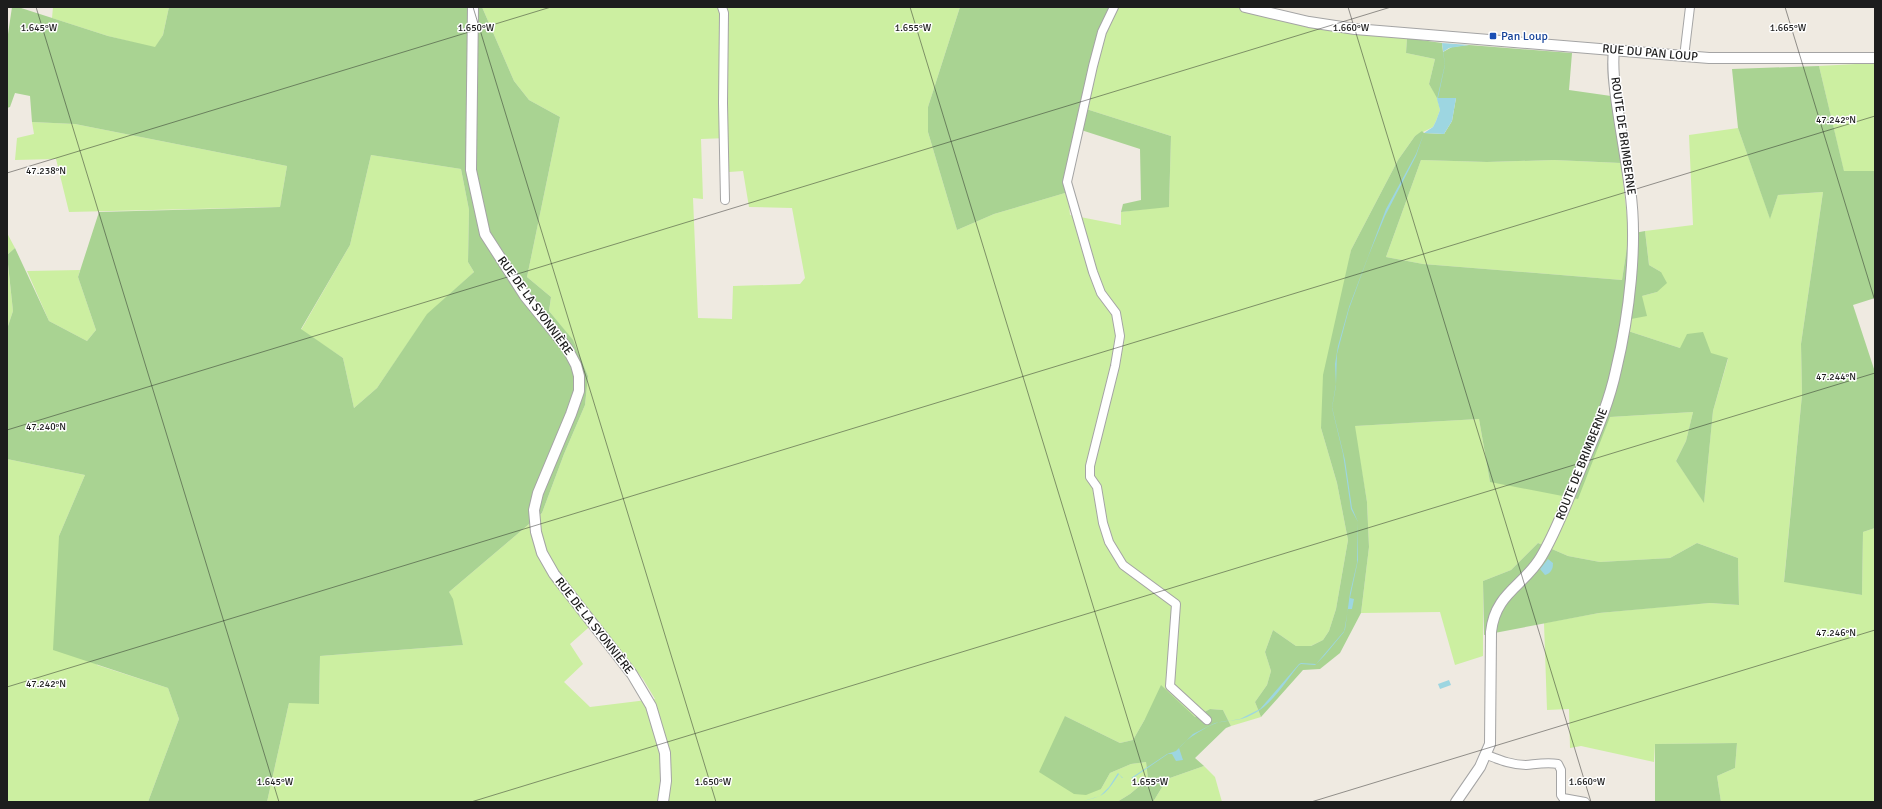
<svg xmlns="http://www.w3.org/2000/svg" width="1882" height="809" font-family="Signika,sans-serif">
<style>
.grass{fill:#ccefa1;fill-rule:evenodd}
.forest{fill:#a9d392;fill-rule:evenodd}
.water{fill:#9dd6e1}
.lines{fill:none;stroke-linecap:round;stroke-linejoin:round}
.minor-casing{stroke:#a4a4a4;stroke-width:10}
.tertiary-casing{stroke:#a4a4a4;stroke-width:12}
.minor{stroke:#fff;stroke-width:8}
.tertiary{stroke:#fff;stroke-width:10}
.ticks{fill:none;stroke:#1d1d1d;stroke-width:1;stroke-opacity:0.45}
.transit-dot{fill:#1a4fb4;stroke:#fff;stroke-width:1.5}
.labels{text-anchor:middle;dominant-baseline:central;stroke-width:3;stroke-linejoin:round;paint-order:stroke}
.transit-label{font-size:12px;fill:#164399;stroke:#fff;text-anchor:start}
.street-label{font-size:12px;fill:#1d1d1d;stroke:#fff}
.ticks-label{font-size:10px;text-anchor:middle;fill:#1d1d1d;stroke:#fff;stroke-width:3;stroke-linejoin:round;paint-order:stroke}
</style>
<rect width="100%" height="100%" fill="#efeae1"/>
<g class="grass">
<polygon points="53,7 169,7 163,35 155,48 108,36 52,18"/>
<path d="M482 7H960L928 107V132L957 230 994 214 1065 193 1068 194 1070 215 1121 225V212L1169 206 1171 136 1083 108 1112 7H1236L1323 29 1407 38 1406 53 1435 59 1429 84 1437 97 1440 110 1436 121 1433 127 1415 136 1398 160 1351 250 1321 428 1337 483 1348 540 1336 609 1329 631 1323 640 1311 646H1296L1273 630 1265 652 1271 671 1267 685 1255 702 1261 717 1231 726 1223 710 1210 709 1195 717 1145 719 1133 740 1120 743 1065 716 1101 789 1110 773 1131 764 1146 762 1148 779 1130 794 1117 802H267L289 703H319L320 656 463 645 449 592 542 513 564 454 585 405 588 376 573 341 549 311 551 297 527 277 560 117 529 100 514 81ZM728 138 729 172 743 171 749 207 792 208 805 278 800 284 733 286 732 319 698 318 693 198 703 199 701 139ZM596 621 643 679 655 699 590 707 564 682 583 664 570 644Z"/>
<polygon points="1875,63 1875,171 1844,172 1819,66"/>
<polygon points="32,122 75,124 287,166 280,207 69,212 56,159 15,160 17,138 34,134"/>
<polygon points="1738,128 1770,218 1778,195 1823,192 1801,344 1802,395 1784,581 1862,595 1863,532 1875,528 1875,802 1721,802 1717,776 1735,768 1737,743 1655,744 1654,762 1581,746 1570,748 1569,709 1547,710 1544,623 1599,613 1673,606 1710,603 1739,605 1738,558 1697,543 1670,558 1600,562 1568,556 1538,543 1511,570 1483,581 1483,656 1455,665 1440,612 1361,613 1369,547 1367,502 1354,426 1479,419 1490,482 1610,417 1693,412 1686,441 1676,461 1704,502 1713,411 1728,359 1680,348 1628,331 1631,318 1642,296 1657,292 1661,272 1649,265 1645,231 1693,225 1689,135"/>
<polygon points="371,155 461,169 469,210 468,262 474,272 427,315 377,388 354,408 343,358 301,330 350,245"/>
<polygon points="1421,160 1487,162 1554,160 1621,163 1629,234 1622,280 1423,264 1386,257"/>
<polygon points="7,233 15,248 7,255"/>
<polygon points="7,256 13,311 7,329"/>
<polygon points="80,270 78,277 96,330 87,341 49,321 27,271"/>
<polygon points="7,459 85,475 59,536 97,665 168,688 179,719 148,802 7,802"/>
<polygon points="1204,766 1215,777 1222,802 1153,802 1167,779"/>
</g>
<g class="forest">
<path d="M12 7H18L108 36 155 47 163 35 169 7H482L514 81 529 100 560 117 527 277 551 297 549 311 573 340 588 376 585 405 564 454 542 513 449 592 453 599 463 645 320 656 319 704 289 703 267 802H148L179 719 168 688 53 650 59 536 85 475 7 459V329L13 311 7 255 15 248 49 321 87 341 96 330 78 277 99 212 280 207 287 166 75 124 32 122 30 96 15 93 10 107 7 108V41ZM371 155 461 169 469 210 468 262 474 272 427 314 377 388 354 408 343 358 301 329 350 245Z"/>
<polygon points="960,7 1112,7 1083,108 1171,136 1169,207 1121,212 1123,204 1141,200 1140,149 1078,129 1068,194 1065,193 994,214 957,230 928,132 928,107"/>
<polygon points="1407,38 1442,43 1443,52 1452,47 1469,45 1572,53 1569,90 1611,96 1621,163 1554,160 1487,162 1421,160 1386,257 1423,264 1622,280 1629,234 1645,231 1649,265 1661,272 1667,283 1657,292 1642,296 1647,316 1631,319 1628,331 1680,348 1687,334 1703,332 1711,353 1728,358 1713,411 1704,503 1676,461 1686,441 1693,412 1610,417 1578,499 1490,482 1479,419 1355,426 1367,502 1369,547 1361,613 1340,653 1320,669 1303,670 1261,717 1255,702 1267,685 1271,671 1265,652 1273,630 1296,646 1311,646 1323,640 1329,631 1336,609 1348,540 1337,483 1321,428 1323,375 1351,250 1398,160 1415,136 1422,131 1424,133 1444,134 1452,121 1456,98 1437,98 1429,84 1435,59 1406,53"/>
<polygon points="1819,66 1844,171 1875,171 1875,298 1853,305 1875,372 1875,528 1863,532 1862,595 1784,582 1802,395 1801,344 1823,192 1778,195 1770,219 1738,128 1732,69"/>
<polygon points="1538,543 1568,556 1600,562 1670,558 1697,543 1738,558 1739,605 1710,603 1599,613 1484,635 1483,581 1511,570"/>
<polygon points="1161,685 1195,717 1210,709 1223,710 1231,726 1226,728 1195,758 1204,766 1167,779 1153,802 1117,802 1130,794 1148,779 1146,762 1131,764 1110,773 1101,789 1086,795 1074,794 1039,772 1065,716 1120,743 1133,740 1145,719"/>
<polygon points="1737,743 1735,768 1717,776 1721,802 1655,802 1655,744"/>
</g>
<g class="water">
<path d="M1442 43 1469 45 1449 48 1443 52 1445 65 1438 98H1456L1452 121 1444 134 1424 133 1416 156 1385 216 1368 257 1349 309 1337 354 1336 384 1332 407 1345 460 1352 508 1358 522V560L1350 598 1354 599 1352 609H1348L1344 632 1325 655 1315 665 1301 664 1299 665C1286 681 1273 703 1255 713 1239 722 1236 719 1220 722 1208 725 1186 739 1179 748L1183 760 1176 761 1172 754H1168L1133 778H1122L1119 774C1104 797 1105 795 1080 802L1100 796 1109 787 1118 773 1123 778H1131L1167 754 1176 751 1193 734 1215 723 1240 719 1260 709 1299 664 1301 663 1316 664 1345 630 1350 593 1357 563 1358 522 1351 509 1343 454 1332 408 1336 386 1335 364 1338 346 1349 307 1386 209 1416 154 1424 133 1433 127 1436 121 1440 110 1437 99 1445 64Z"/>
<path d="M1548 559 1553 563C1553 569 1551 573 1545 575L1540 569Z"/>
<polygon points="1449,680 1451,685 1440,689 1438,684"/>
</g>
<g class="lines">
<g class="minor-casing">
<g id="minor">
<polyline points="722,7 724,13 723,103 725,200"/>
<polyline points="1114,7 1102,32 1093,66 1067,182 1093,272 1101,293 1116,313 1120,336 1115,366 1090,466 1090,477 1097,487 1103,523 1109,542 1123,565 1176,604 1170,686 1207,720"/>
<polyline points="1684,57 1690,7"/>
<path d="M1487 755C1500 760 1512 765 1526 765 1537 764 1547 762 1558 764L1561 770V795L1563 798 1585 802"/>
</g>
</g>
<g class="tertiary-casing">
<g id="tertiary">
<polyline points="473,7 471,170 485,234 525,296 567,348 576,365 579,376 579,391 571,414 538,493 534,510 536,532 542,553 554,574 632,674 651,706 665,753 666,781 663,802"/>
<polyline points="1245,7 1309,22 1355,29 1709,58 1875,58"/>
<path d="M1456 802 1480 767 1490 744 1491 632C1495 593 1524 586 1541 557 1556 532 1566 504 1577 478 1591 443 1608 408 1616 370 1629 316 1638 244 1630 189 1626 158 1620 127 1616 97 1614 81 1612 66 1614 50"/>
</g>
</g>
<use href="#minor" class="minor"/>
<use href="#tertiary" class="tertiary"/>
</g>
<path class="ticks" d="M36 7 279 802M473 7 716 802M910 7 1153 802M1348 7 1591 802M1785 7 1875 301M7 173 551 7M7 430 1391 7M7 687 1875 116M471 802 1875 373M1311 802 1875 630"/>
<rect class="transit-dot" x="1489" y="32" width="8" height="8" rx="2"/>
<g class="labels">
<g class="transit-label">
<text x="1501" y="36">Pan Loup</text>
</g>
<g class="street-label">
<text transform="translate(1650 53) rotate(5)">RUE DU PAN LOUP</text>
<text transform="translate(1623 136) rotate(82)">ROUTE DE BRIMBERNE</text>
<text transform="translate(535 306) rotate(54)">RUE DE LA SYONNIÈRE</text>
<text transform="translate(1582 464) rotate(-68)">ROUTE DE BRIMBERNE</text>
<text transform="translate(594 626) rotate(52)">RUE DE LA SYONNIÈRE</text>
</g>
</g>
<g class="ticks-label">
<text x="39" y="31">1.645°W</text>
<text x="476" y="31">1.650°W</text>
<text x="913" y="31">1.655°W</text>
<text x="1351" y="31">1.660°W</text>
<text x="1788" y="31">1.665°W</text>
<text x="1836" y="123">47.242°N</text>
<text x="46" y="174">47.238°N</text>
<text x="1836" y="380">47.244°N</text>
<text x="46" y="430">47.240°N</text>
<text x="1836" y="636">47.246°N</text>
<text x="46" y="687">47.242°N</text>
<text x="275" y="785">1.645°W</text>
<text x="713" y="785">1.650°W</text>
<text x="1150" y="785">1.655°W</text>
<text x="1587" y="785">1.660°W</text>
</g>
<rect width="1882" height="809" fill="none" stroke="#1d1d1d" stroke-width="16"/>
</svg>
